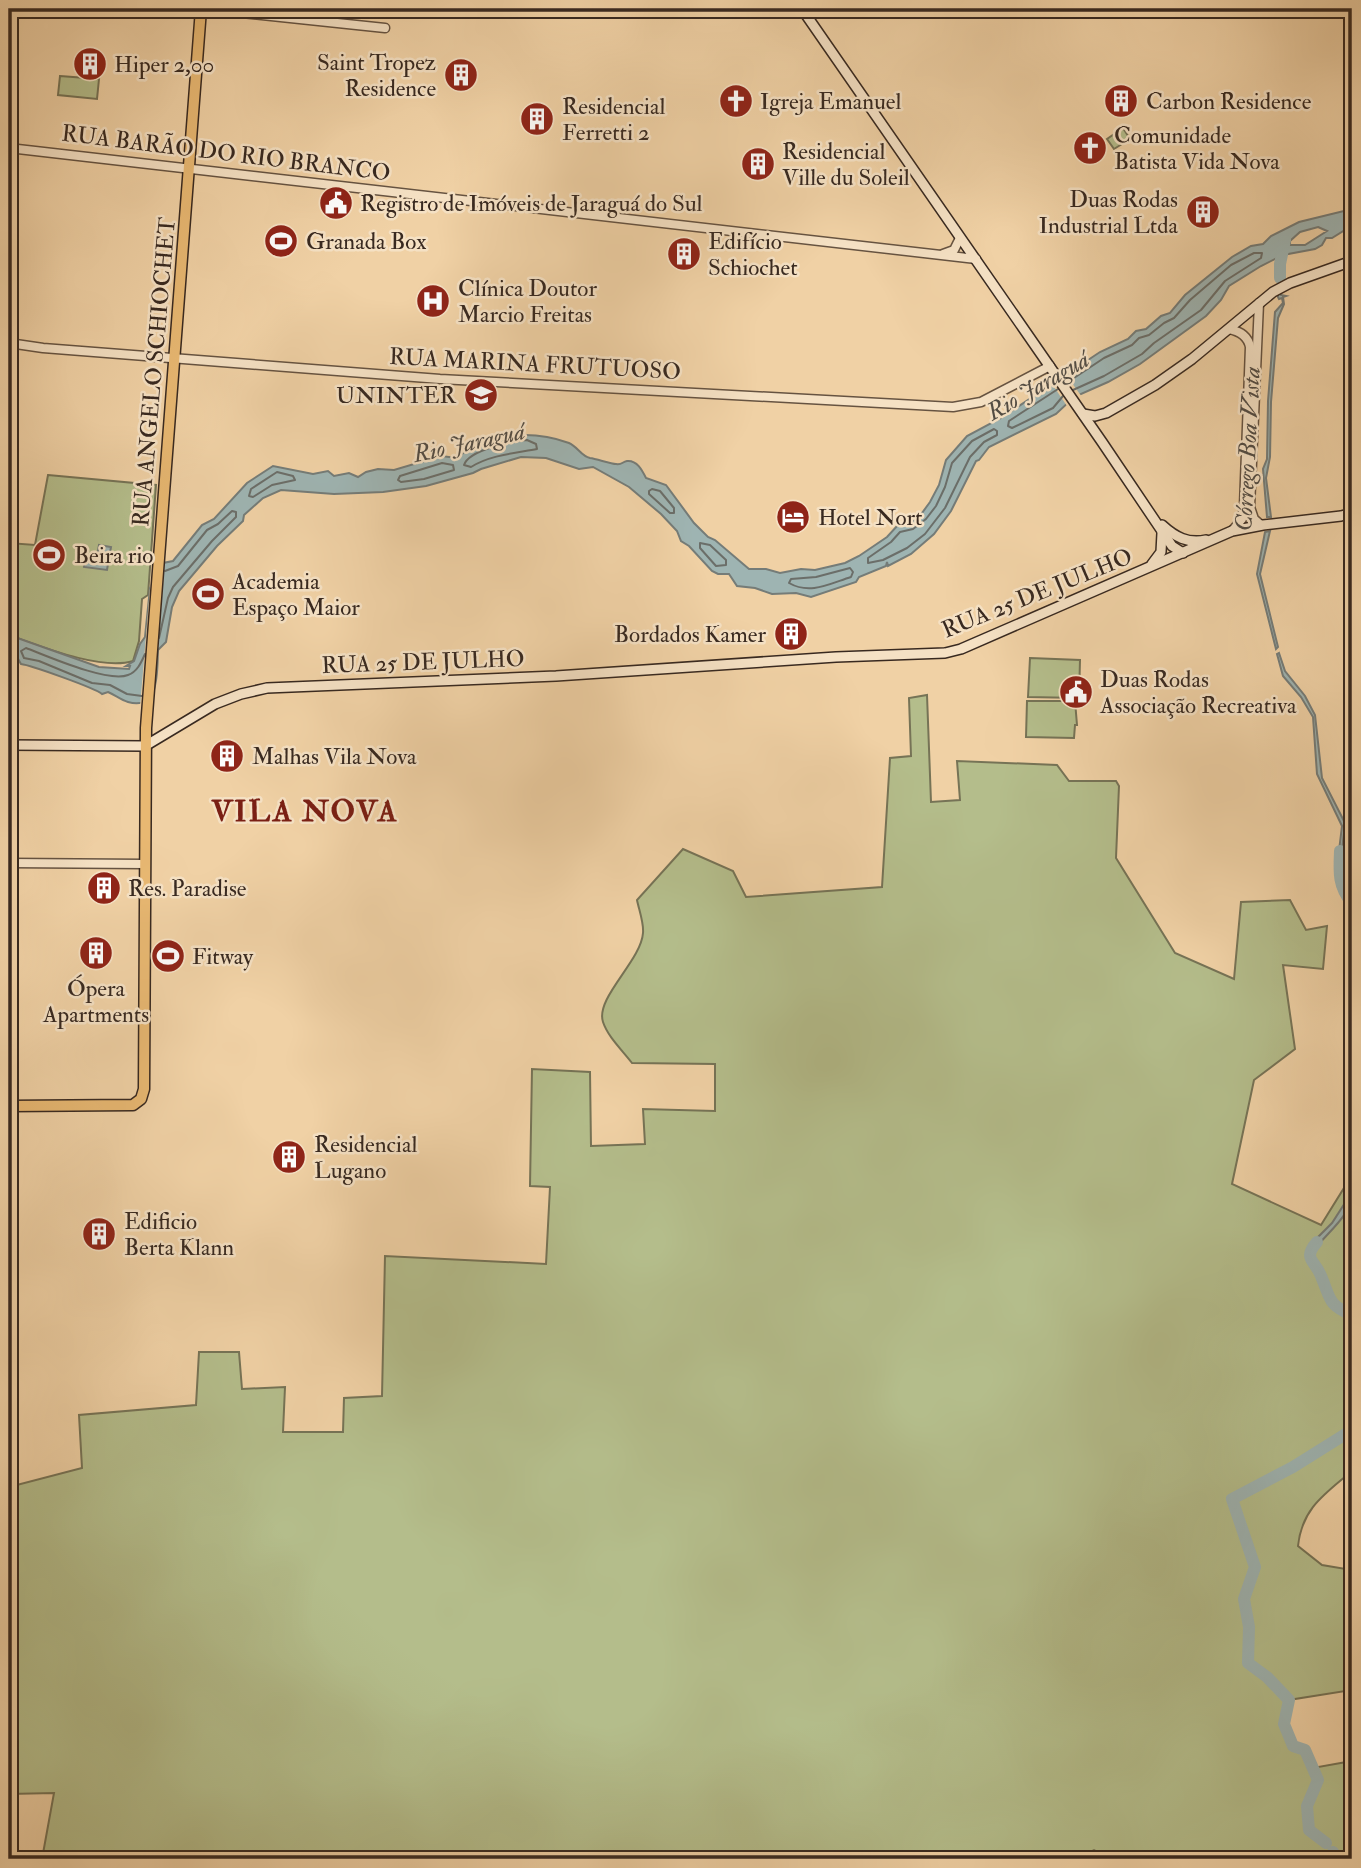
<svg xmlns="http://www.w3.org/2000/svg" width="1361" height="1868" font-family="'IM FELL Double Pica',serif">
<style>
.green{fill:#b4bd8b;stroke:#767356;stroke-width:2}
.water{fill:#9eb4b2;stroke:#757c78;stroke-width:2;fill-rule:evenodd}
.pier{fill:#f0d1a5}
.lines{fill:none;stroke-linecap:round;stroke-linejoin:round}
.shore{stroke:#6b6e69;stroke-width:2}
.river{stroke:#9eb4b2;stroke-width:12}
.tertiary-casing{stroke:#665341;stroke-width:11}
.secondary-casing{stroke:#382920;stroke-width:12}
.primary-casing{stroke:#382920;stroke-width:13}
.tertiary{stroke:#f5e1c4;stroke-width:8}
.secondary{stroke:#f5e1c4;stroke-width:9}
.primary{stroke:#e8b872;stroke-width:10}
.labels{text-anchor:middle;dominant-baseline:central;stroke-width:5;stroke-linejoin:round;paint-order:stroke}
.poi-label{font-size:23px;fill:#382920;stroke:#f5e1c4;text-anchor:start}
.street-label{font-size:23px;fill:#382920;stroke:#f5e1c4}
.water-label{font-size:24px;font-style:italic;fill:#524c44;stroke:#f5e1c4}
.district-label{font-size:30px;font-weight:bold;letter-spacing:2px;fill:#7a1f14;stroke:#f5e1c4}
</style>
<rect width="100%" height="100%" fill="#f0d1a5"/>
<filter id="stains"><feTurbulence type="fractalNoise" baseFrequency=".00286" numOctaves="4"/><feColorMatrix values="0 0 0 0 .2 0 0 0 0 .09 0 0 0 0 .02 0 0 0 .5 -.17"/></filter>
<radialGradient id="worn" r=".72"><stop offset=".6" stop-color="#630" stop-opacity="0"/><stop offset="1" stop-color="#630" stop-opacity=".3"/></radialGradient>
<g class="green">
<polygon points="60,76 99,79 97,99 58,95"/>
<polygon points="1123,128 1130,139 1114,149 1107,139"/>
<path d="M48 475 156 485 148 595 142 599 139 641 133 661C101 671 40 646 9 635V543L35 545Z"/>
<polygon points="1030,658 1080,660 1079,698 1028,697"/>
<path d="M927 695 931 802 960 800 957 761 1057 765 1069 781H1116L1119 786 1116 858 1175 953 1234 979 1241 902 1290 900 1306 930 1327 926 1323 969 1283 965 1295 1049 1254 1080 1232 1184 1321 1225 1347 1183 1352 1160V1471C1325 1494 1302 1508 1298 1546L1322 1565 1352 1570V1690L1289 1700 1284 1724 1293 1746 1305 1750 1313 1768 1352 1761V1859H1316L1314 1856 1298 1854 1292 1859H1111L1094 1850 1076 1859H42L54 1793 9 1794V1487L82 1468 79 1415 196 1405 199 1352H239L242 1389 285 1387 283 1432H343L344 1398 382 1396 385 1256 546 1264 550 1187 530 1186 532 1069 590 1072 591 1146 645 1144 643 1109 715 1111V1064L632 1063C622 1050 608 1037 603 1022 595 998 641 961 643 933 644 923 639 910 637 900L683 849 733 871 746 897 882 887 890 758 911 756 909 698Z"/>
<polygon points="1027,701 1075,701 1077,725 1075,725 1074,738 1026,737"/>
</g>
<g class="water">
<path d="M1352 209V229L1345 230 1332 238H1326L1322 245 1315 249 1283 255 1261 266 1229 286 1221 300 1206 316 1140 364 1108 382 1074 397 1056 414 989 447 979 460 976 461 951 511 934 534 911 554 888 566 887 562 886 566 859 577 856 582 811 597 796 593 772 594 755 588 737 586 729 574H718L712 571 689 546 681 541 677 531 661 514 629 487 593 467 579 469 546 458 521 457 481 469 473 473 426 486 383 492 334 494 281 490 263 498 244 515 243 521 217 546 179 591 172 607 166 642 158 650C157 671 160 711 128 702 121 700 115 695 108 692L102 694C95 688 30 665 21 664L14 652 9 648V635L99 667 129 669 130 666H126L134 661 140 644 145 637 150 588 163 563 173 561 202 525 214 519 247 483 273 466 313 474 328 471 334 476 349 473 358 477 366 472 378 469 394 470 441 456 457 458C486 432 533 430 569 443 578 447 581 456 590 458 597 459 611 464 616 464 622 465 622 462 627 461 637 460 642 470 646 478L666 485 694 523 708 537 715 540 749 569H766L780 573 801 569 815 570 845 563 859 556 887 537 898 525 909 524 922 513 930 502 939 485 946 460 967 436 1001 418 1100 352 1128 339 1136 331 1146 329 1161 316 1170 313 1185 295 1232 257 1251 246 1263 244 1271 236 1299 222ZM1318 227 1327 231 1305 245H1290V241L1300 232Z"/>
<polygon points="1282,277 1281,295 1286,296 1283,297 1284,304 1278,318 1271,402 1270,457 1266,478 1271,517 1267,517 1263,469 1267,459 1268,401 1275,312 1283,303 1282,298 1279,299 1278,297 1279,278"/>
<polygon points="1270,531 1260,574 1278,647 1276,649 1257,574 1265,532"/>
<polygon points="99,545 111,547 107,570 84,567 85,555 97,556"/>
<polygon points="1279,653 1285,671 1305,696 1315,715 1322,778 1345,823 1340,868 1337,867 1342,826 1317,774 1313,717 1301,697 1283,676 1277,654"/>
<path d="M1352 1192C1352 1218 1322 1235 1310 1256L1308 1255 1310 1245 1332 1223Z"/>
</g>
<g class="pier">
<polygon points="1064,372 1082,397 1067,406 1050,381"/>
<polygon points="165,559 154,699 150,704 140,707 151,576 156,564"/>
</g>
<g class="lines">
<g class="shore">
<polyline points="1068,382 1104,358 1132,345 1139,338 1149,335 1164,323 1174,318 1190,300 1231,265 1254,253 1262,253 1261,258 1225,281 1201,310 1154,343 1142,354 1104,376 1073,390"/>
<polyline points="1058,389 1009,421 1008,426 1012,428 1053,408 1063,396"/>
<polygon points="994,429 997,431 997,435 984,442 970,457 945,508 925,534 907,548 883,560 868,563 868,558 891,542 900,532 913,529 926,519 936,506 945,487 952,463 972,441"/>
<path d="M527 440 536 444 537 449C516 453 490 455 471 467L464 465C469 450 511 441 527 440Z"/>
<polygon points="442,463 453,465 454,470 424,479 401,482 398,480 400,476"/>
<polygon points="277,472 293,476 295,480 272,485 253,497 249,496 251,489"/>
<polygon points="652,489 660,491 674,508 674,513 670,513 649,494 649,491"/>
<polygon points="700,543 710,545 726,560 726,565 716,566 700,548"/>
<path d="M850 568 853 572 851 577C829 584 810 595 789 583L791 579 816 577Z"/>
<polyline points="159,638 168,598 173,587 212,541 236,517 236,512 232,511 218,524 207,530 178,566 165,571"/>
<path d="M142 696 127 694 110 685 92 683 39 661 24 658 21 651 26 648C47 656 108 683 128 675 137 672 141 663 145 654"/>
</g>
<g class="river">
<polyline points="1280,278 1280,264 1285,240"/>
<path d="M1340 851C1339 872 1338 887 1352 903"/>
<path d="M1317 1242C1302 1259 1315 1260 1321 1276 1331 1299 1327 1304 1352 1315"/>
<polyline points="1326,1843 1309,1830 1307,1806 1318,1780 1305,1750 1293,1746 1284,1724 1289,1700 1267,1677 1248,1663 1249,1627 1244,1599 1255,1567 1232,1499 1293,1467 1352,1430"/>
<polyline points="1333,1852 1337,1859"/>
</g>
<g class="tertiary-casing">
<g id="tertiary">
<polyline points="203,9 385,28"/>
<polyline points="9,148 976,259"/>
<polyline points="943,254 954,250 960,238"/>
<polyline points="1259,303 1250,507 1254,519 1261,525"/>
<path d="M1229 329C1239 331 1248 336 1250 347L1244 506 1242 519 1232 531"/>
<polyline points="9,343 43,348 440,379 953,407 981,402 1050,366"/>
<polyline points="9,863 145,864"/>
</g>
</g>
<g class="secondary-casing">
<g id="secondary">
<polyline points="802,9 1102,442 1172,546 1183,553"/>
<polyline points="1083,414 1095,416 1106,413 1155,385 1192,359 1273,292 1290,283 1352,261"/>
<path d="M1162 525C1175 537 1188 544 1206 540"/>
<polyline points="1152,564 1161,552 1162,533"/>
<polyline points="9,745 145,746 215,704 241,694 267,688 556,676 836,657 945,653 961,649 1232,531 1263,525 1341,516 1352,513"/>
</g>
</g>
<g class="primary-casing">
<g id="primary">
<polyline points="9,40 11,9"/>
<polyline points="9,1106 133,1105 141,1099 144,1089 146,728 201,9"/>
</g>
</g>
<use href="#tertiary" class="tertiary"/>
<use href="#secondary" class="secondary"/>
<use href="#primary" class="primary"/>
</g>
<defs>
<g id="building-disc" transform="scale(1.75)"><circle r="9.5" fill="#8f2418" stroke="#f5e1c4"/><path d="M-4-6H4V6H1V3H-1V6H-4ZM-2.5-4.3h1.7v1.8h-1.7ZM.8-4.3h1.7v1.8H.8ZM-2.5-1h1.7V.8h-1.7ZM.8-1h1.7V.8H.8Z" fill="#fff"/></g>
<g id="church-disc" transform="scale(1.75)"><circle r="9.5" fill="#8f2418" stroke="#f5e1c4"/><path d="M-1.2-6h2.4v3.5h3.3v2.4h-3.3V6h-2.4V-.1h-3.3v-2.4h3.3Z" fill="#fff"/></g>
<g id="civic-disc" transform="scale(1.75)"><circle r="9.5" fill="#8f2418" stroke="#f5e1c4"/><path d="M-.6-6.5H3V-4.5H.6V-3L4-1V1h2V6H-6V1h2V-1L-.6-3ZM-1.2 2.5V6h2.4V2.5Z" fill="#fff"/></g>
<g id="stadium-disc" transform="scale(1.75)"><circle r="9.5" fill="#8f2418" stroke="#f5e1c4"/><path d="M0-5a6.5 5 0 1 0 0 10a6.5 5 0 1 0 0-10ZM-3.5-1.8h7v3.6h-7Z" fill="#fff"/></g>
<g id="hospital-disc" transform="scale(1.75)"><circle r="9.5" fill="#8f2418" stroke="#f5e1c4"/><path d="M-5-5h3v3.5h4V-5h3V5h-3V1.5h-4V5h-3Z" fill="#fff"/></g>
<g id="school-disc" transform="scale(1.75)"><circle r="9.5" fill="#8f2418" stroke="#f5e1c4"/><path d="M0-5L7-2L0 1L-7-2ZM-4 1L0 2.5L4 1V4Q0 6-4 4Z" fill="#fff"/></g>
<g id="hotel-disc" transform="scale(1.75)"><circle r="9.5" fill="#8f2418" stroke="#f5e1c4"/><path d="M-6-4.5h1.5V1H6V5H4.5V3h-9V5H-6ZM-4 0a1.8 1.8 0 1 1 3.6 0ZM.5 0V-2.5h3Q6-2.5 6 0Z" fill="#fff"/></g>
</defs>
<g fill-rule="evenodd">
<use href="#building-disc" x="90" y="64"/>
<use href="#building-disc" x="461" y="75"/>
<use href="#church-disc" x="736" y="101"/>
<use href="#building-disc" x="1121" y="101"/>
<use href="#building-disc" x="537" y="119"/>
<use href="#church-disc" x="1090" y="148"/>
<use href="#building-disc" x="758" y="164"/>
<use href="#civic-disc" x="336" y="203"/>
<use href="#building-disc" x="1203" y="212"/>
<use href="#stadium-disc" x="281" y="241"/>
<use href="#building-disc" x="684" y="254"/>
<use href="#hospital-disc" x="433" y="301"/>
<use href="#school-disc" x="481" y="395"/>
<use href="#hotel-disc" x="793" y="517"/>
<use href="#stadium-disc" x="49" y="555"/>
<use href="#stadium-disc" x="208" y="594"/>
<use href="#building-disc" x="791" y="634"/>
<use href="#civic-disc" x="1076" y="692"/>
<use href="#building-disc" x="227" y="756"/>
<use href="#building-disc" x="104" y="888"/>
<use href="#building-disc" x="96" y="953"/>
<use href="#stadium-disc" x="168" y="956"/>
<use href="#building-disc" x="289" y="1157"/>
<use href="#building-disc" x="99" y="1234"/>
</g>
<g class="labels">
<g class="poi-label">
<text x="436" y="62" text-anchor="end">Saint Tropez<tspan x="436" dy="26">Residence</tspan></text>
<text x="114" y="64">Hiper 2,00</text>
<text x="760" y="101">Igreja Emanuel</text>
<text x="1146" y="101">Carbon Residence</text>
<text x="562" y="106">Residencial<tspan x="562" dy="26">Ferretti 2</tspan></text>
<text x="1114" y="135">Comunidade<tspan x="1114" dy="26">Batista Vida Nova</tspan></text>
<text x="782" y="151">Residencial<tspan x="782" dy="26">Ville du Soleil</tspan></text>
<text x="1178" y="199" text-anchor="end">Duas Rodas<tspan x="1178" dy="26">Industrial Ltda</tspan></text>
<text x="360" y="203">Registro de Imóveis de Jaraguá do Sul</text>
<text x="306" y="241">Granada Box</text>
<text x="708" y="241">Edifício<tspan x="708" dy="26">Schiochet</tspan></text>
<text x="458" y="288">Clínica Doutor<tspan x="458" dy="26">Marcio Freitas</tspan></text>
<text x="456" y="395" text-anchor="end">UNINTER</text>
<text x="818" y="517">Hotel Nort</text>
<text x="74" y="555">Beira rio</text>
<text x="232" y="581">Academia<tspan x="232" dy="26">Espaço Maior</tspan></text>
<text x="766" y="634" text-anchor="end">Bordados Kamer</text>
<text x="1100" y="679">Duas Rodas<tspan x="1100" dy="26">Associação Recreativa</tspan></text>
<text x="252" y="756">Malhas Vila Nova</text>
<text x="128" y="888">Res. Paradise</text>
<text x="192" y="956">Fitway</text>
<text x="96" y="988" text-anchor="middle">Ópera<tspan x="96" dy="26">Apartments</tspan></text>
<text x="314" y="1144">Residencial<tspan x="314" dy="26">Lugano</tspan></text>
<text x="124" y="1221">Edificio<tspan x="124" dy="26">Berta Klann</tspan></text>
</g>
<g class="street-label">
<text transform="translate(226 153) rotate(7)">RUA BARÃO DO RIO BRANCO</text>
<text transform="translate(535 364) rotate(3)">RUA MARINA FRUTUOSO</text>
<text transform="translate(154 372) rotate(-85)">RUA ANGELO SCHIOCHET</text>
<text transform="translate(1037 593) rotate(-22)">RUA 25 DE JULHO</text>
<text transform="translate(423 662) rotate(-2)">RUA 25 DE JULHO</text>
</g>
<g class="water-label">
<text transform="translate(1038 386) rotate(-30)">Rio Jaraguá</text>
<text transform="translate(469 443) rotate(-12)">Rio Jaraguá</text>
<text transform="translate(1248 449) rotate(-87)">Córrego Boa Vista</text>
</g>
<g class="district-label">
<text x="305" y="811">VILA NOVA</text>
</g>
</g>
<rect width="1361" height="1868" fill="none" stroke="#f0d1a5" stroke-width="35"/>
<rect x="10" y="10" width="1340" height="1847" fill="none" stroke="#382920" stroke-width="3.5"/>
<rect x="18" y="18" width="1326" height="1833" fill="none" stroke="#382920" stroke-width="2"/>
<rect width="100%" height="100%" filter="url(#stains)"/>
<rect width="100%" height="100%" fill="url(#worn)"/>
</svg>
